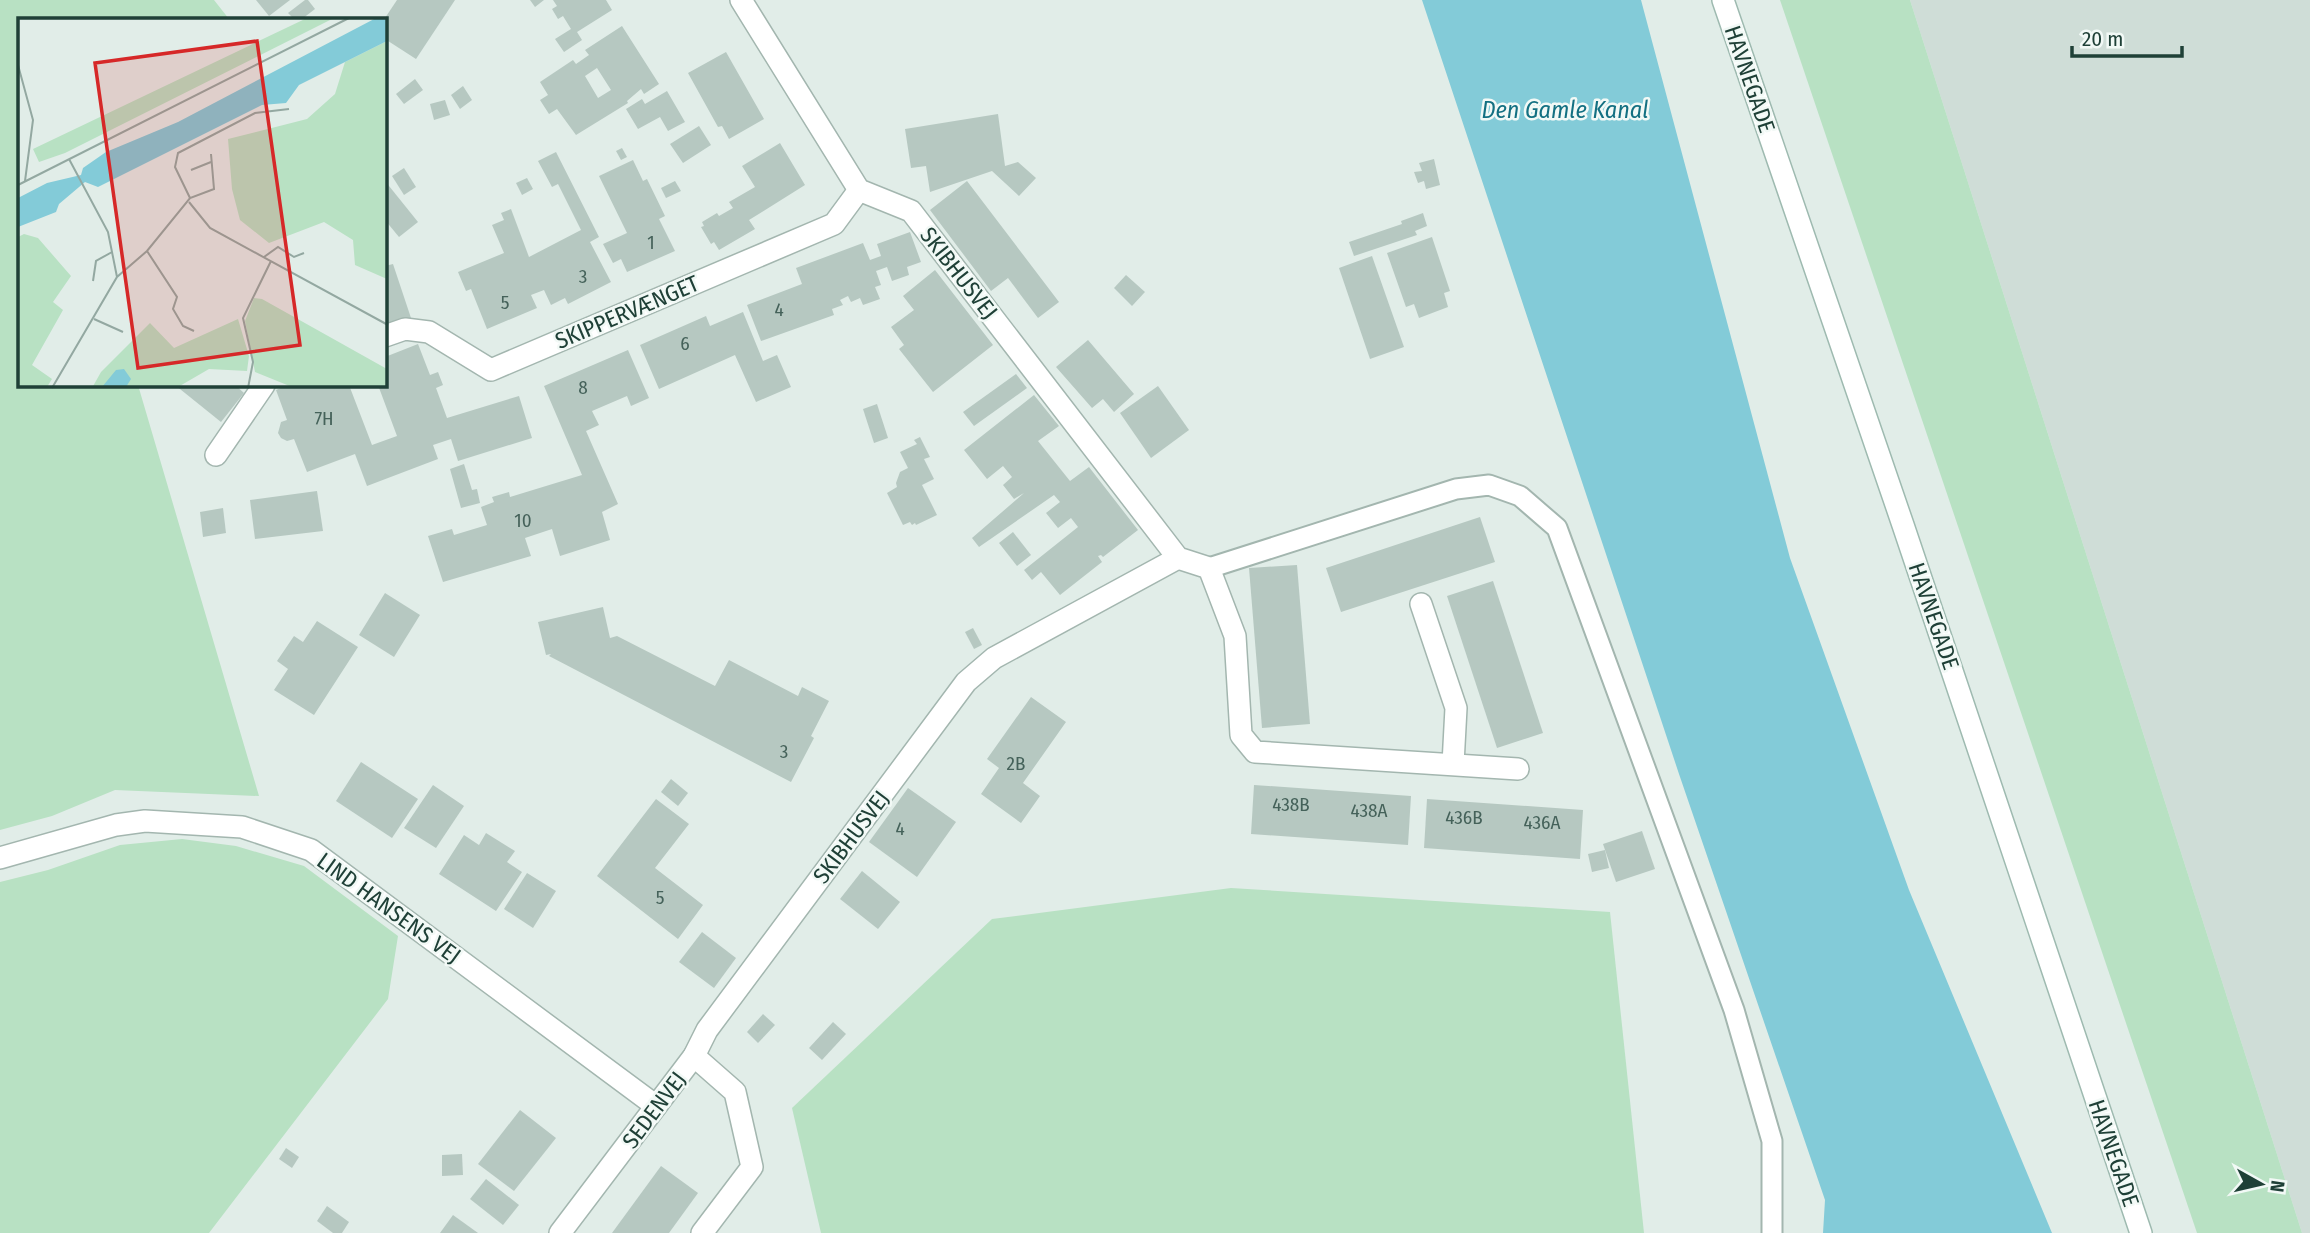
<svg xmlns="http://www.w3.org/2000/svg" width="2310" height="1233" font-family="'Fira Sans Condensed',sans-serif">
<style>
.built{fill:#cfddd7}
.green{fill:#b8e1c3}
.water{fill:#83cbd8}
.building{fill:#b6c8c1;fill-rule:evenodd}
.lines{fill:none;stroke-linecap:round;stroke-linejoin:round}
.lane-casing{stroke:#a3b6af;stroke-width:23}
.street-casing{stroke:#a3b6af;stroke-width:24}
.secondary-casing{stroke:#9ebab0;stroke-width:24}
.lane{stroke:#fff;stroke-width:19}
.street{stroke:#fff;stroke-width:21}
.secondary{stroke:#fff;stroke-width:21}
.labels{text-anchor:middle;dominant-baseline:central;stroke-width:5;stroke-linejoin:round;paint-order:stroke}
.number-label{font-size:19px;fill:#45625a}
.street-label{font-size:23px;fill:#1f4037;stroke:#f2f9f6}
.water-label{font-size:24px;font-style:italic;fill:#137082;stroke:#f2f9f6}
.inset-road{fill:none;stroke:#93a8a1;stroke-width:2}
.view{fill:#d62828;fill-opacity:0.15;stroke:#d62828;stroke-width:3.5}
.inset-edge{fill:none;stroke:#1f4037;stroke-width:3.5}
</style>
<rect width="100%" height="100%" fill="#e1ede8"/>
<polygon class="built" points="1910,0 2310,0 2310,1233 2302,1233"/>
<g class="green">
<polygon points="0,0 214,0 229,19 19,19 19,385 138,385 259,796 115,790 52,816 0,830"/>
<polygon points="1780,0 1910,0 2302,1233 2197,1233"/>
<polygon points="182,839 236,846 304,866 398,936 388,999 209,1233 0,1233 0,882 48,870 120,845"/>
<polygon points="1231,888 1610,912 1644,1233 821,1233 792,1108 992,919"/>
</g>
<polygon class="water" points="1422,0 1641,0 1790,558 1909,890 2052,1233 1823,1233 1825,1200 1679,774"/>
<g class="building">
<polygon points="256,0 290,0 269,16"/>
<polygon points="305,0 308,0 315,9 302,19 294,19 288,13"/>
<polygon points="397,0 455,0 416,59 385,39 385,18"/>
<polygon points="530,0 544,0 535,7"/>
<polygon points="553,0 606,0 612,10 577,32 582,40 564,52 555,39 571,29 563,16 558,19 552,9 557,6"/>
<path d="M622 26 659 84 644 94 641 89 627 101 628 103 576 135 557 109 549 114 540 100 548 95 540 82 573 60 576 64 589 55 585 50ZM597 68 611 90 598 98 585 76Z"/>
<polygon points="726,52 764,119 729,139 722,126 718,127 688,73"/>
<polygon points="415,79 423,90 404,104 396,94"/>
<polygon points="463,86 472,100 460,109 451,95"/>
<polygon points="667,91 685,122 668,131 660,117 638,129 626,109 642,99 645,104"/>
<polygon points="445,100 450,115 434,120 430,104"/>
<polygon points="998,114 1005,166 1018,162 1036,178 1019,196 992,171 930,192 926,166 911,168 905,129"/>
<polygon points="699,126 711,145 683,163 670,144"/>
<polygon points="780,143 805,185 749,220 755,229 719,250 714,242 711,244 701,227 704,226 702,222 717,213 719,216 733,208 729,202 755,187 742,166"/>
<polygon points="622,148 627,157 621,160 616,151"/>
<polygon points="556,152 599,237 590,242 611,282 568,304 565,298 551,305 544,290 531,295 537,308 487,329 471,289 466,291 458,272 504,253 492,225 504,220 501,213 511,209 529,257 581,230 558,184 552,187 538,161"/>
<polygon points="1434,159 1440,185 1426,189 1424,181 1418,183 1414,172 1422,171 1419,163"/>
<polygon points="633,160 643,181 647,179 665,216 659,219 675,251 627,272 621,259 613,263 603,244 627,233 599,176"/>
<polygon points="404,168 416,187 404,195 392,176"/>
<polygon points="527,178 533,189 522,195 516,183"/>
<polygon points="385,181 418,222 399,237 385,220"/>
<polygon points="675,181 681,191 666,198 661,188"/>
<polygon points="967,181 1059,302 1038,318 1008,278 991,291 930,210"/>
<polygon points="1423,213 1427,226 1415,231 1417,235 1354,256 1349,242 1402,224 1401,221"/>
<polygon points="910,232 921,262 907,267 909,275 892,281 887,267 876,271 881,285 875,287 880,299 863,305 860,298 851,302 848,296 840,300 843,305 832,309 834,315 761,341 747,305 802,284 796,268 863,243 870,260 881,256 877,244"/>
<polygon points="1432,237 1450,291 1444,293 1448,307 1419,318 1414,304 1406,307 1387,253"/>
<polygon points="1372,256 1404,347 1370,359 1339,268"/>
<polygon points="393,264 411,318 385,327 385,266"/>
<polygon points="935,270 993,345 933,392 899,349 904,345 891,327 914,310 903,296"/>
<polygon points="1126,275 1145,292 1132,306 1114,288"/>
<polygon points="743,312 763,361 777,355 791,387 756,402 735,355 659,389 640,345 706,316 710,326"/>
<polygon points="1088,340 1134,394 1114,412 1103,399 1092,408 1056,367"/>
<polygon points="418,344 430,375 438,372 443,385 436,388 447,418 519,396 532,438 458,461 451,439 433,445 438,459 367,486 355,454 307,472 294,439 287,441 281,438 278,433 281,422 287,420 276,390 288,385 349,385 372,445 397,436 378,385 385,385 385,357"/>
<polygon points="628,350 649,398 631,406 627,396 592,411 599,425 586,431 618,504 602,512 610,540 560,556 552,529 525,538 531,556 443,582 428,536 452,529 454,535 487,525 481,507 494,502 492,497 509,492 510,497 582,475 544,386"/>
<polygon points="1016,374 1027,388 974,426 963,412"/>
<polygon points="175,385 235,385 244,393 221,422"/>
<polygon points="1158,386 1189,430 1151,458 1120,413"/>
<polygon points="1034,395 1059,426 1038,441 1070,481 1089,467 1138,530 1103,557 1101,555 1098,556 1102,562 1060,595 1041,572 1032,580 1024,570 1078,527 1071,518 1058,528 1046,513 1060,502 1054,495 979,547 972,538 1024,493 1014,499 1003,485 1012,477 1003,466 987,479 964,450"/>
<polygon points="877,404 888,438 874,443 863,409"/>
<polygon points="920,437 930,457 924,459 934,479 922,485 937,515 916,525 915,523 912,525 910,522 903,525 887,493 897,487 896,483 900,472 908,468 900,452 917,444 914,440"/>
<polygon points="464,464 472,490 477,489 480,503 461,508 450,469"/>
<polygon points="317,491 323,531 255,539 250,500"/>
<polygon points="223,508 226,533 203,537 200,512"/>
<polygon points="1480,517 1495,562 1341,612 1326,568"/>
<polygon points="1013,532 1031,555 1017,566 999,543"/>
<polygon points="1297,565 1310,724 1262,728 1249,568"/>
<polygon points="1493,581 1543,733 1497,748 1447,596"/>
<polygon points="385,593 420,615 394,657 359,635"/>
<polygon points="603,607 610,638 617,636 715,686 729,660 798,696 802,687 829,701 811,736 814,738 791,782 549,656 551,654 546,655 538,622"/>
<polygon points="317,621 358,647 314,715 274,690 288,669 277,661 294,636 303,642"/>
<polygon points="973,628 982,645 974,649 965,632"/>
<polygon points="1031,697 1066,722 1023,783 1040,796 1021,823 981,794 999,768 987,759"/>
<polygon points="361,762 418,799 392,838 336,801"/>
<polygon points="671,779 688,793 678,806 661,792"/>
<polygon points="433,785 464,806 436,848 404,828"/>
<polygon points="1254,785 1411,796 1408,845 1251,834"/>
<polygon points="908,788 956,822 917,877 869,842"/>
<polygon points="656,799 689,824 655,868 703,905 678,939 597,876"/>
<polygon points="1427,799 1583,810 1580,859 1424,848"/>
<polygon points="1642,831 1655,869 1616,882 1603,844"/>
<polygon points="486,833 515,851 507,862 522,872 496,911 439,874 464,835 479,845"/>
<polygon points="1605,850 1609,868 1592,872 1588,854"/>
<polygon points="862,871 900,902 878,929 840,899"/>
<polygon points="527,873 556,891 533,928 504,909"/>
<polygon points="702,932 736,958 714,988 679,962"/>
<polygon points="763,1014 775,1025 758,1043 747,1032"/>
<polygon points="833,1022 846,1034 822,1060 809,1048"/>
<polygon points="520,1110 556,1138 514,1191 478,1164"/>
<polygon points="286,1148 299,1157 292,1168 279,1159"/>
<polygon points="462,1154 463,1175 442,1176 442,1155"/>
<polygon points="661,1166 698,1193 669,1233 612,1233"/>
<polygon points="486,1179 519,1205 503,1225 470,1199"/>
<polygon points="327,1206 349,1222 342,1233 333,1233 317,1221"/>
<polygon points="453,1215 478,1233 440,1233"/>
</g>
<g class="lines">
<g class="lane-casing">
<polyline id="lane" points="1209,568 1456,489 1489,485 1520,496 1557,528 1734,1010 1772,1141 1772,1233"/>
</g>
<g class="street-casing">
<g id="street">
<polyline points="741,0 859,190 911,211 1178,558 1209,568 1235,636 1241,735 1255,752 1518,769"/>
<polyline points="385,336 405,329 429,332 491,370 834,224 859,190"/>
<polyline points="216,455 264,385"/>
<polyline points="1421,604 1456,708 1453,764"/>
<polyline points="0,858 116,825 145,821 242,827 311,850 656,1106"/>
<polyline points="694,1056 735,1092 752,1167 702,1233"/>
<polyline points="560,1233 694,1056 707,1030 966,682 994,658 1178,558"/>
</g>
</g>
<g class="secondary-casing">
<polyline id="secondary" points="1723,0 1903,525 2141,1233"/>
</g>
<use href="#lane" class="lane"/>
<use href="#street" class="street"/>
<use href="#secondary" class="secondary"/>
</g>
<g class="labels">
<g class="number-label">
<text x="651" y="242">1</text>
<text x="583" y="276">3</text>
<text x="505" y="302">5</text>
<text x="779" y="309">4</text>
<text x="685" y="343">6</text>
<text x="583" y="387">8</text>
<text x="324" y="418">7H</text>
<text x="523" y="520">10</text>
<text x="784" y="751">3</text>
<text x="1016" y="763">2B</text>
<text x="1291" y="804">438B</text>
<text x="1369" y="810">438A</text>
<text x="1464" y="817">436B</text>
<text x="1542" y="822">436A</text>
<text x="900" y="828">4</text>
<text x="660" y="897">5</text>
</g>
<g class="street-label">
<text transform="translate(1750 79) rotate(71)">HAVNEGADE</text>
<text transform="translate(959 273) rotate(52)">SKIBHUSVEJ</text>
<text transform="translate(627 312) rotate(-23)">SKIPPERVÆNGET</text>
<text transform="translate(1934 616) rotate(71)">HAVNEGADE</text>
<text transform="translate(851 837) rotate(-53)">SKIBHUSVEJ</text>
<text transform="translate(389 908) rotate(36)">LIND HANSENS VEJ</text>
<text transform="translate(654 1110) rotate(-53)">SEDENVEJ</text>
<text transform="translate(2114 1153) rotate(71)">HAVNEGADE</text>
</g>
<g class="water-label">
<text x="1565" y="110">Den Gamle Kanal</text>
</g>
</g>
<g transform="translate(18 18)">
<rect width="369" height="369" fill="#e1ede8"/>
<path d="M289 0H316L47 135 21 144 15 131ZM369 23V261L337 247 335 222 306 204 251 225 222 202 214 171 210 121 289 101 317 76 327 44ZM6 216 20 220 53 258 35 284 45 292 14 347 34 361 29 369H0V219ZM236 280 244 281 369 351V369H274L237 354 227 303ZM220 301 231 338 229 353 191 351 160 369 74 370 83 354 132 305 156 330Z" fill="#b8e1c3"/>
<path d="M358 0H369V23L281 67 268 85 244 87 80 169 67 164 41 186 38 194 0 209V180L29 165 63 157 65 150 88 134 160 104ZM106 351 113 361 108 369H84L98 352Z" fill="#83cbd8"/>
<path class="inset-road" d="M0 47 15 102 7 163M51 141 90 214 99 259M173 152 193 144M0 167 331 0M172 180 157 149 160 135 237 95 271 91M171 184 192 210 370 307M129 233 159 279 155 291 165 308 176 313M246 239 260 229 276 239 286 235M75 263 78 243 94 234M76 301 105 314M34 370 99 259 129 233 172 180 196 171 193 136M230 370 235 344 225 300 253 243"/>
<path class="view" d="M239 23 282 327 120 350 77 45Z"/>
<rect width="369" height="369" class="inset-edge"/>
</g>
<g transform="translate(2261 1184) rotate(98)" stroke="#f2f9f6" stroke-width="5" paint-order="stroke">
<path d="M0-5L12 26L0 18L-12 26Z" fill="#1f4037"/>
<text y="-10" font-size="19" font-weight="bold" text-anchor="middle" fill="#1f4037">N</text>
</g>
<path d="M2072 46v10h110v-10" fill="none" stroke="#1f4037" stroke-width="3.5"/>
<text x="2082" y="46" font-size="21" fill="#1f4037" stroke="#f2f9f6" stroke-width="5" paint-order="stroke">20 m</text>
</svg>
